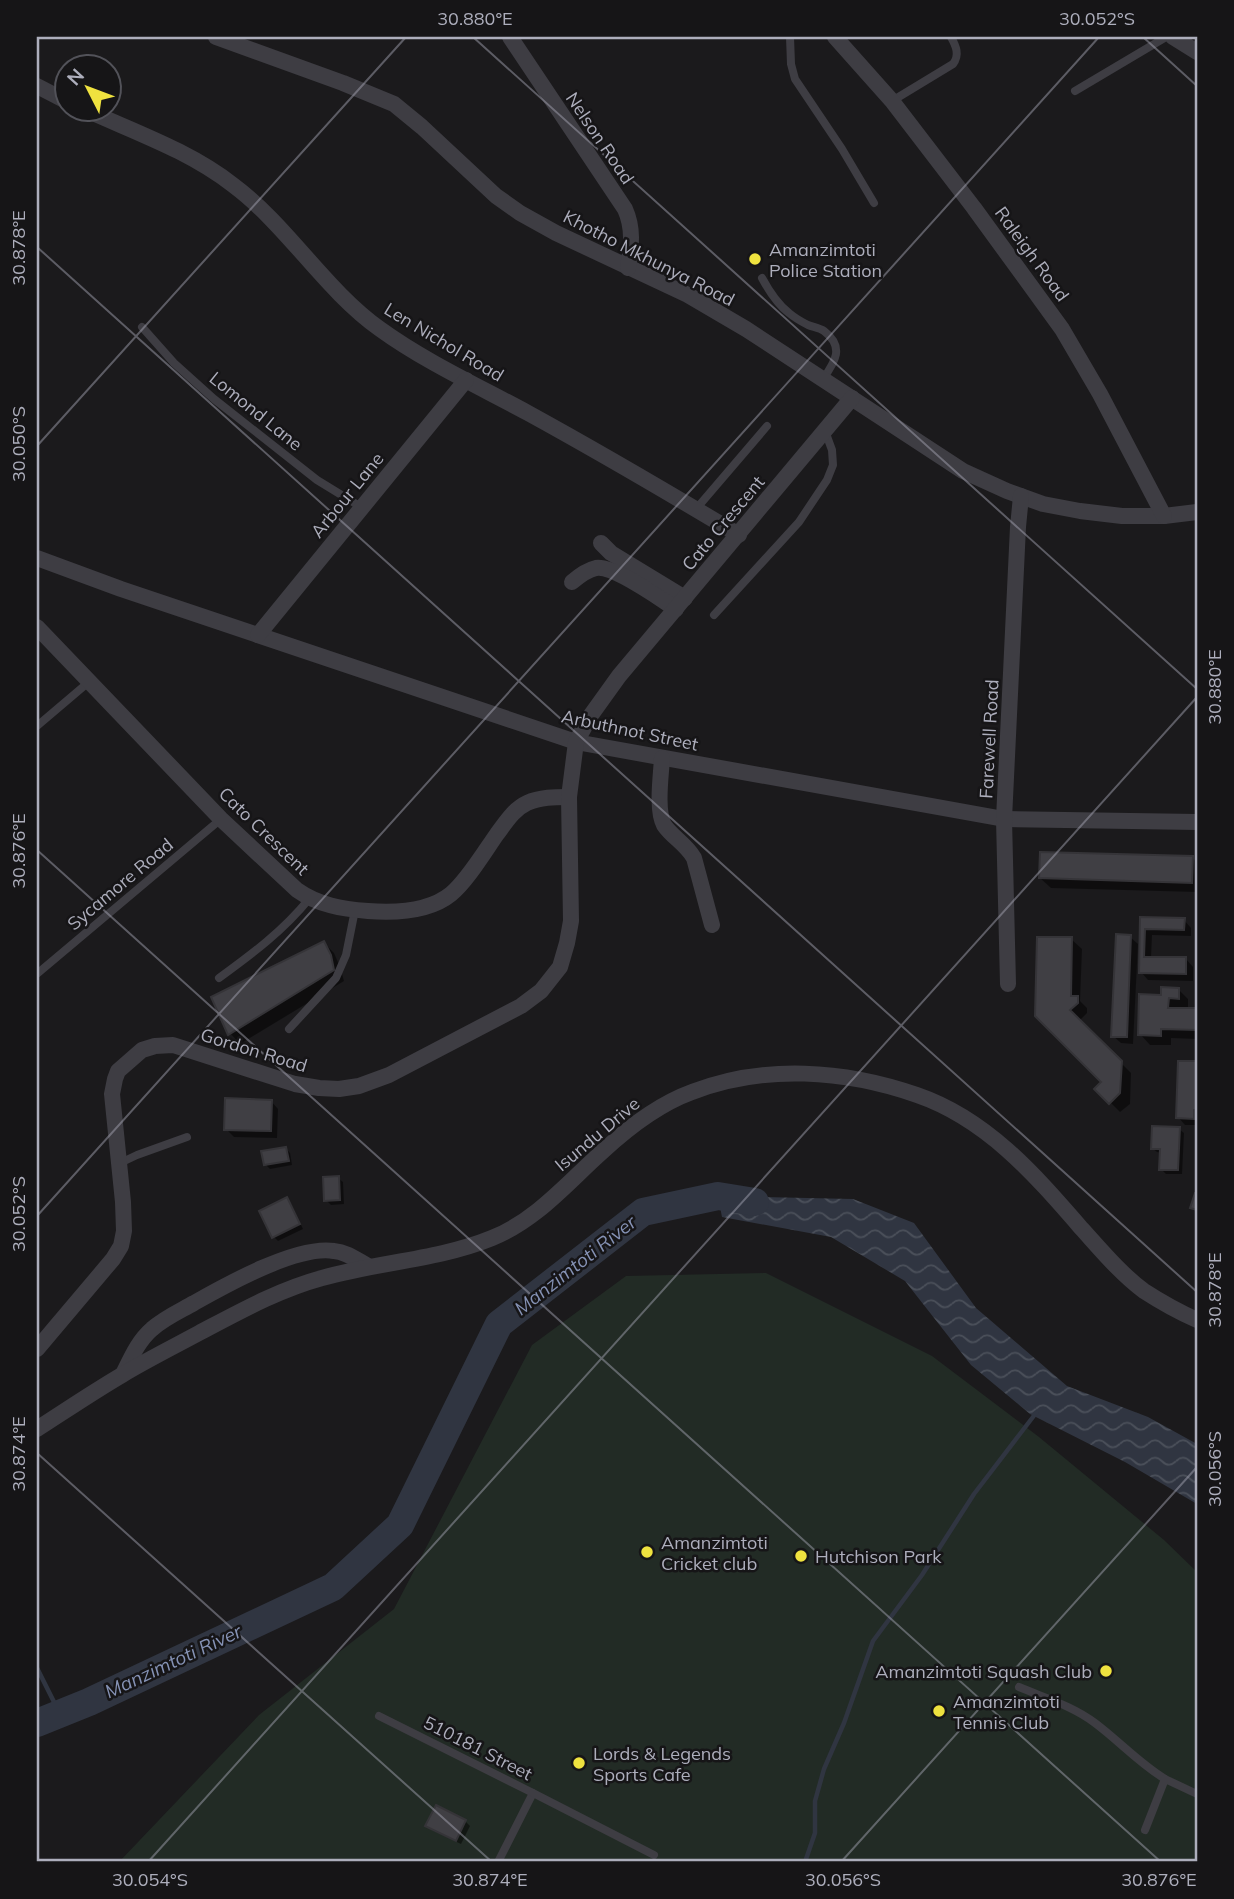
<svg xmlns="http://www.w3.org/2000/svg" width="1234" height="1899" font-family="Mulish,sans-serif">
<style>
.pitch{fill:#222b25}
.water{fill:url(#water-waves)}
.shadow{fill:#0007}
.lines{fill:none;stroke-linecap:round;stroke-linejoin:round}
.stream{stroke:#303541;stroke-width:4.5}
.river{stroke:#303541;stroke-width:28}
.building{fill:#403f44;stroke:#353438;stroke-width:2}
.service{stroke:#3e3d43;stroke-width:8}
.minor{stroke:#3e3d43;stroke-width:16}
.ticks{fill:none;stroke:#adaebc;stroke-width:2;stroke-opacity:0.45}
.poi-dot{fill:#efe23f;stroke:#161517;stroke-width:2.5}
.labels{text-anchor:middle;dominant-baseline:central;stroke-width:5;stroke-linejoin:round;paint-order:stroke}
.street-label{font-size:18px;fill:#adaebc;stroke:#161517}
.poi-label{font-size:18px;fill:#adaebc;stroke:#161517;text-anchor:start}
.water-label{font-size:19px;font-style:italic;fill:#8592b5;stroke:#161517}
.neatline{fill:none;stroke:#adaebc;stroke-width:2.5}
.ticks-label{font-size:18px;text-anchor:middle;fill:#adaebc}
</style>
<defs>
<pattern id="water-waves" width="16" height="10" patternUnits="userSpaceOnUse" patternTransform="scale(1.75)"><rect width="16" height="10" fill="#303541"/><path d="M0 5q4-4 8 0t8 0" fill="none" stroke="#4b505a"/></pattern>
</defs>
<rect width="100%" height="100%" fill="#1b1a1c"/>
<polygon class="pitch" points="766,1273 932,1356 1039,1437 1164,1540 1197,1572 1197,1853 1194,1862 119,1862 259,1715 394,1609 532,1345 626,1276"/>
<polygon class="water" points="718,1196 853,1199 914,1223 976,1308 1067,1386 1148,1417 1197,1444 1197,1504 1125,1462 1030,1414 971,1365 905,1281 831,1237 722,1217"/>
<g class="shadow">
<polygon points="1193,858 1197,863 1197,892 1051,888 1040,878"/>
<polygon points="1142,919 1184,920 1191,928 1191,936 1152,935 1151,958 1186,959 1193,967 1193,981 1148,980 1141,972"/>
<polygon points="1130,937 1138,944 1133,1044 1121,1043 1113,1036"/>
<polygon points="1071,939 1082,949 1080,1001 1087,1008 1087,1013 1079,1021 1131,1073 1130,1104 1120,1112 1097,1089 1104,1082 1037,1016"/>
<polygon points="324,943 334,953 340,967 344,981 240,1044 230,1033"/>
<polygon points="1178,989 1188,999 1188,1010 1197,1010 1197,1039 1171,1038 1171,1045 1150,1045 1140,1034 1162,996"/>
<polygon points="1180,1063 1197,1063 1197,1125 1185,1125 1178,1117"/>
<polygon points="271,1101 278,1109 277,1138 234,1137 226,1129"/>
<polygon points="1179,1129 1184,1133 1182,1174 1166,1174 1161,1169 1162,1153 1157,1152 1152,1148"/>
<polygon points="286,1149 290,1153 292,1165 270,1169 266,1165"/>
<polygon points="338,1178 343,1182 344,1204 331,1205 326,1200"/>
<polygon points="287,1199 291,1204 303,1229 278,1241 274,1237"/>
<polygon points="465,1821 470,1826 461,1844 432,1830 427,1826"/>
</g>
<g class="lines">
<g class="stream">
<polyline points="37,1668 60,1714"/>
<polyline points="805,1862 815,1833 815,1801 824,1769 844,1723 873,1641 922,1575 974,1494 1036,1413"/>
</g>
<polyline class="river" points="37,1723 89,1702 333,1587 400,1525 499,1324 643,1212 718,1196 755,1202"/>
</g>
<g class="building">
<polygon points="1040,852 1193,856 1192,883 1039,878"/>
<polygon points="1140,917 1185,918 1184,930 1145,929 1144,957 1186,957 1186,974 1139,973"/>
<polygon points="1116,934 1131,935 1127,1037 1111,1037"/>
<polygon points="1037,937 1072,937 1071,996 1078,996 1078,1003 1070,1010 1122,1061 1120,1093 1109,1104 1094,1089 1101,1082 1035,1016"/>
<polygon points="324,941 331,955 334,970 228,1035 211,997"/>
<polygon points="1161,987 1179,988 1179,999 1169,998 1168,1008 1197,1008 1197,1030 1161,1029 1161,1036 1138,1035 1139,994 1161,995"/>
<polygon points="1178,1061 1197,1061 1197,1110 1194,1110 1194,1119 1176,1118"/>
<polygon points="225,1098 272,1100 271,1131 224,1130"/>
<polygon points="1152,1126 1180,1127 1178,1170 1159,1170 1160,1149 1151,1149"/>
<polygon points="286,1147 289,1161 264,1165 261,1151"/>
<polygon points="339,1176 340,1200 324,1201 323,1177"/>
<polygon points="1195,1193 1197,1193 1197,1210 1190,1208"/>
<polygon points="287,1197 300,1224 272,1238 259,1211"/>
<polygon points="436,1805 466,1820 456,1841 425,1826"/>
</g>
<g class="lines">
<g class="service">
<polyline points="790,37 791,64 795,79 842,149 874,203"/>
<polyline points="1075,91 1166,37"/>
<path d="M892 101 953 64C960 55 956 46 951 37"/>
<path d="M762 278C769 291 777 304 789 313 795 318 802 322 808 325 813 327 820 328 824 331 845 347 835 362 823 379"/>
<polyline points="142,327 174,363 214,399 317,480 361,507"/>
<polyline points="696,509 767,426"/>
<polyline points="714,615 799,522 827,480 833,465 832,450 825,431"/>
<polyline points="37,726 90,681"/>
<polyline points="38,973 221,819"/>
<path d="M219 978C252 954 283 931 309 899"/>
<polyline points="289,1029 336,978 346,955 355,910"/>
<polyline points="118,1164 137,1155 187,1137"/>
<path d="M1019 1687C1045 1698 1073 1706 1095 1723 1119 1741 1139 1763 1165 1779"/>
<polyline points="379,1716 533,1793 498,1862"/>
<polyline points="533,1793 654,1855"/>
<polyline points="1145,1830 1165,1779 1197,1794"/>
</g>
<g class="minor">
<polyline points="216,37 343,83 394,104 422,127 496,196 520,213 556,233 688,295 746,329 963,471 1007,491 1043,504 1080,511 1122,516 1164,516 1197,512"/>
<path d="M510 37 625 209C634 229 631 247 628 268"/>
<polyline points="835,37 892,101 974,208 1062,329 1100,394 1164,516"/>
<polyline points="1173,37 1197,52"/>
<polyline points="37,86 66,101"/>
<path d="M82 108C134 132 188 150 233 185 288 226 324 289 380 329 424 361 480 387 528 413 599 452 669 493 739 535"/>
<polyline points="601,543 611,553 685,598"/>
<polyline points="37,558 121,589 576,742 1004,819 1197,822"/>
<path d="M572 582C579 576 587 570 596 568 614 565 660 599 676 609"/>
<path d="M37 627 221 819 297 890C318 905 342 909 368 911 395 913 429 912 451 894 467 881 485 851 497 834 506 822 514 809 527 803 540 797 555 797 569 797"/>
<polyline points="258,635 466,380"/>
<path d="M662 758C661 776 656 810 664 825 672 837 686 844 694 858L712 925"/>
<polyline points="1008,984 1004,819 1018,527 1021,496"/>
<polyline points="37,1349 113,1259 121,1246 124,1231 123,1202 112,1094 115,1079 118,1071 142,1050 155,1046 173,1045 295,1084 319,1088 339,1089 359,1086 389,1075 521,1006 541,991 560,967 567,943 571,921 569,797 576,742 591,715 619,676 852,398"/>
<path d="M123 1374C131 1358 138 1341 152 1329 164 1318 180 1311 194 1303 226 1285 297 1245 334 1251 347 1252 357 1260 368 1266"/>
<path d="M37 1429C65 1411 93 1392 122 1375 147 1360 173 1347 199 1333 239 1312 278 1290 322 1278 378 1262 438 1260 492 1238 537 1220 568 1182 603 1151 629 1127 659 1104 692 1092 764 1064 845 1070 917 1095 987 1119 1035 1175 1082 1229 1101 1250 1121 1274 1144 1291 1161 1302 1179 1312 1197 1320"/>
</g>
</g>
<path class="ticks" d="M473 37 1197 689M1143 37 1197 86M37 247 1197 1292M37 446 406 37M37 850 1161 1862M37 1216 1099 37M37 1453 492 1862M148 1862 1197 697M841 1862 1197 1467"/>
<g class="poi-dot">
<circle cx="755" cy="259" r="7"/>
<circle cx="647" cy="1552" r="7"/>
<circle cx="801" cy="1556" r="7"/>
<circle cx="1106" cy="1671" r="7"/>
<circle cx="939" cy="1711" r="7"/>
<circle cx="579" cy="1763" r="7"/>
</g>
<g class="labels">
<g class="street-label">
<text transform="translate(600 138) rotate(56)">Nelson Road</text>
<text transform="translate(1032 254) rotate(54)">Raleigh Road</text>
<text transform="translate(649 258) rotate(27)">Khotho Mkhunya Road</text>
<text transform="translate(444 342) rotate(31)">Len Nichol Road</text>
<text transform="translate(256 411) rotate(39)">Lomond Lane</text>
<text transform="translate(347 495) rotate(-51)">Arbour Lane</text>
<text transform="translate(723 523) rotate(-50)">Cato Crescent</text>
<text transform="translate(630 730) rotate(12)">Arbuthnot Street</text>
<text transform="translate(989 739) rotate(-87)">Farewell Road</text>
<text transform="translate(264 831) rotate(44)">Cato Crescent</text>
<text transform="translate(120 884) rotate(-40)">Sycamore Road</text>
<text transform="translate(254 1050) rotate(17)">Gordon Road</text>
<text transform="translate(597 1134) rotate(-40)">Isundu Drive</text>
<text transform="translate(478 1748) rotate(27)">510181 Street</text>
</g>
<g class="poi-label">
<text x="769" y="249">Amanzimtoti<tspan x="769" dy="21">Police Station</tspan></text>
<text x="661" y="1542">Amanzimtoti<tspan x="661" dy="21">Cricket club</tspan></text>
<text x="815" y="1556">Hutchison Park</text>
<text x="1092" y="1671" text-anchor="end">Amanzimtoti Squash Club</text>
<text x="953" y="1701">Amanzimtoti<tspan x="953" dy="21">Tennis Club</tspan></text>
<text x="593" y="1753">Lords &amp; Legends<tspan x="593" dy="21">Sports Cafe</tspan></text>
</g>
<g class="water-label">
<text transform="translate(575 1265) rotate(-38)">Manzimtoti River</text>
<text transform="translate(173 1661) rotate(-25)">Manzimtoti River</text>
</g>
</g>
<rect width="1234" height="1899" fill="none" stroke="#161517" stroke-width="77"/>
<g transform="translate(88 88) rotate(312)"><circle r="33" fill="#161517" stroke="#525259" stroke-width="2"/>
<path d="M0-5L12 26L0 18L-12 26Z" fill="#efe23f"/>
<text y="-10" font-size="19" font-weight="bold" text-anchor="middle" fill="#adaebc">N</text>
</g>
<rect x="38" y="38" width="1158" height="1822" class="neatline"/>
<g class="ticks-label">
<text x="475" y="25">30.880°E</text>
<text x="1097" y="25">30.052°S</text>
<text transform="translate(19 248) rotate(-90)" y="6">30.878°E</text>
<text transform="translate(19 444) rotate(-90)" y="6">30.050°S</text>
<text transform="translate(1215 687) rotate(-90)" y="6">30.880°E</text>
<text transform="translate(19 851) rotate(-90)" y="6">30.876°E</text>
<text transform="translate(19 1214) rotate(-90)" y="6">30.052°S</text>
<text transform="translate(1215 1290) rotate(-90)" y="6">30.878°E</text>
<text transform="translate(19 1454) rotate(-90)" y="6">30.874°E</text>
<text transform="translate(1215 1469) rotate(-90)" y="6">30.056°S</text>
<text x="150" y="1886">30.054°S</text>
<text x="490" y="1886">30.874°E</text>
<text x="843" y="1886">30.056°S</text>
<text x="1159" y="1886">30.876°E</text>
</g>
</svg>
